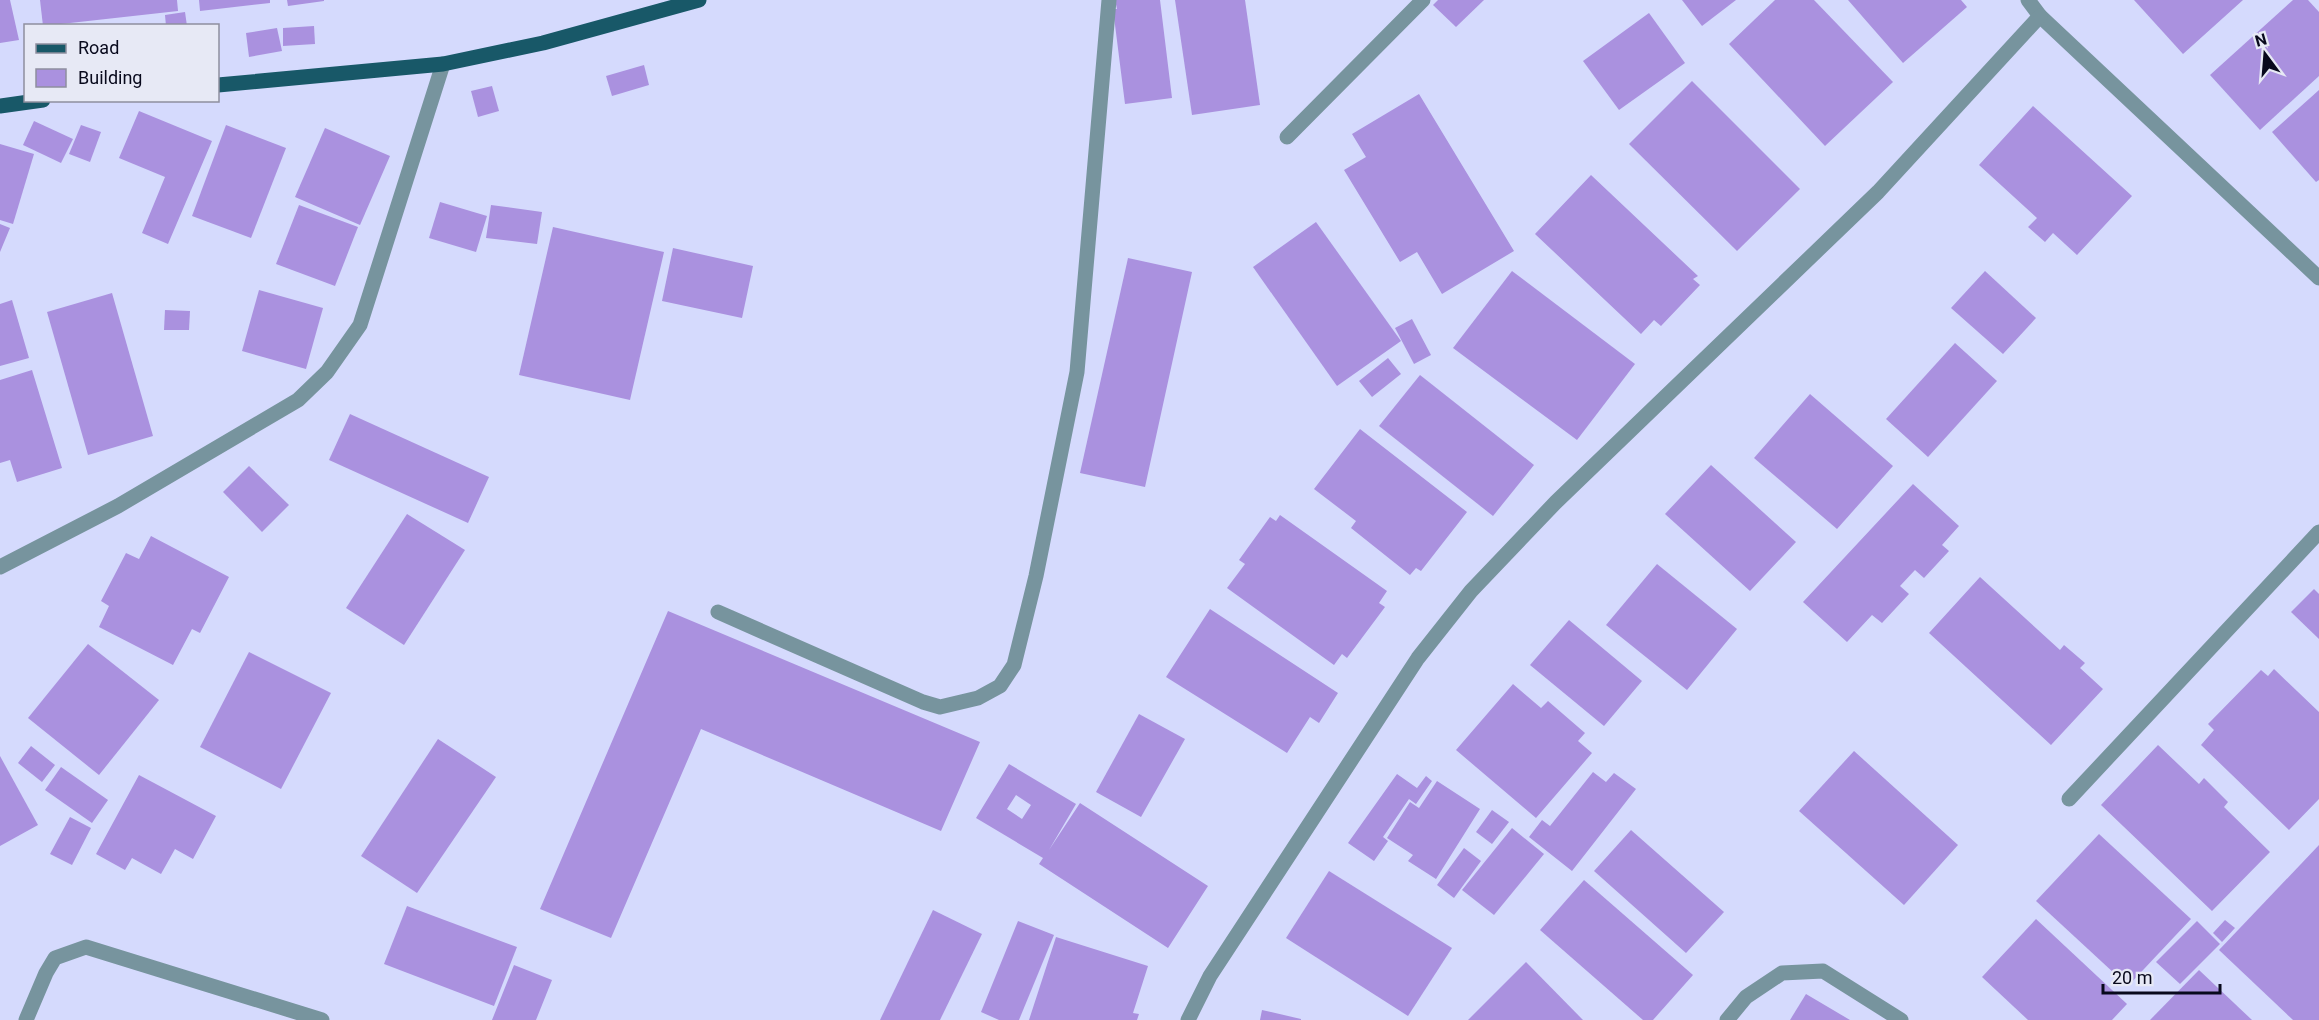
<svg xmlns="http://www.w3.org/2000/svg" width="2319" height="1020" font-family="Roboto,sans-serif">
<style>
.building{fill:#aa91df;fill-rule:evenodd}
.lines{fill:none;stroke-linecap:round;stroke-linejoin:round}
.minor{stroke:#77949e;stroke-width:15}
.major{stroke:#185868;stroke-width:15}
</style>
<rect width="100%" height="100%" fill="#d5dafd"/>
<g class="building">
<polygon points="0,0 10,0 19,40 0,43"/>
<polygon points="40,0 177,0 178,11 43,26"/>
<polygon points="199,0 270,0 270,3 200,11"/>
<polygon points="287,0 324,0 324,1 288,6"/>
<polygon points="1115,0 1160,0 1172,98 1125,104 1113,9 1117,9"/>
<polygon points="1175,0 1245,0 1260,105 1192,115"/>
<polygon points="1438,0 1484,0 1456,27 1433,5"/>
<polygon points="1682,0 1736,0 1702,26"/>
<polygon points="1775,0 1814,0 1893,82 1825,146 1729,44"/>
<polygon points="1848,0 1961,0 1967,7 1903,63"/>
<polygon points="2134,0 2243,0 2183,54"/>
<polygon points="2293,0 2308,0 2319,12 2319,76 2260,130 2210,75"/>
<polygon points="185,12 187,26 166,26 165,15"/>
<polygon points="1649,13 1685,63 1619,110 1583,61"/>
<polygon points="314,26 315,44 283,46 283,28"/>
<polygon points="277,28 282,51 249,57 246,33"/>
<polygon points="644,65 649,85 612,96 606,76"/>
<polygon points="1692,81 1800,189 1737,251 1629,144"/>
<polygon points="492,86 499,111 478,117 471,91"/>
<polygon points="2319,90 2319,180 2316,182 2272,132"/>
<polygon points="1419,94 1514,251 1442,294 1417,252 1400,262 1344,170 1366,157 1352,134"/>
<polygon points="2033,106 2132,196 2077,255 2053,233 2045,242 2028,227 2037,218 1979,165"/>
<polygon points="139,111 212,141 168,244 142,233 165,177 119,158"/>
<polygon points="34,121 73,139 61,163 23,145"/>
<polygon points="81,125 101,132 90,162 69,154"/>
<polygon points="226,125 286,148 251,238 192,216"/>
<polygon points="325,128 390,156 360,225 295,197"/>
<polygon points="0,144 34,154 13,224 0,220"/>
<polygon points="1591,175 1698,276 1693,279 1700,285 1661,326 1654,320 1641,334 1535,234"/>
<polygon points="440,202 487,216 476,252 429,238"/>
<polygon points="299,205 358,227 335,286 276,264"/>
<polygon points="491,205 542,212 537,244 486,238"/>
<polygon points="1316,222 1401,341 1337,386 1253,267"/>
<polygon points="0,224 10,228 0,252"/>
<polygon points="553,227 664,252 630,400 519,375"/>
<polygon points="673,248 753,266 742,318 662,301"/>
<polygon points="1128,258 1192,272 1145,487 1080,473"/>
<polygon points="1512,271 1635,364 1577,440 1453,348"/>
<polygon points="1985,271 2036,318 2003,354 1951,308"/>
<polygon points="259,290 323,308 306,369 242,351"/>
<polygon points="112,293 153,436 88,455 47,312"/>
<polygon points="12,300 29,358 0,366 0,304"/>
<polygon points="165,310 190,311 189,330 164,330"/>
<polygon points="1412,319 1431,355 1414,364 1395,328"/>
<polygon points="1955,343 1997,381 1928,457 1886,419"/>
<polygon points="1388,358 1401,374 1372,397 1359,381"/>
<polygon points="32,370 62,468 17,482 10,460 0,463 0,380"/>
<polygon points="1420,375 1534,465 1493,516 1379,426"/>
<polygon points="1810,394 1893,466 1837,529 1754,458"/>
<polygon points="350,414 489,477 468,523 329,460"/>
<polygon points="1360,429 1467,512 1421,571 1416,568 1410,575 1351,528 1356,521 1314,489"/>
<polygon points="1711,465 1796,542 1750,591 1665,514"/>
<polygon points="249,466 289,505 262,532 223,492"/>
<polygon points="1913,484 1959,526 1942,545 1949,551 1924,578 1915,570 1900,586 1909,594 1882,623 1872,615 1847,642 1803,602"/>
<polygon points="407,514 465,550 404,645 346,608"/>
<polygon points="1280,515 1387,591 1379,603 1385,607 1347,658 1342,654 1334,665 1227,588 1245,564 1239,560 1270,517 1276,521"/>
<polygon points="151,536 229,577 200,633 192,629 173,665 99,627 109,606 101,601 126,553 139,559"/>
<polygon points="1657,564 1737,629 1687,690 1606,625"/>
<polygon points="1980,577 2060,650 2064,645 2085,663 2080,668 2103,689 2051,745 1929,633"/>
<polygon points="2314,589 2319,594 2319,639 2291,612"/>
<polygon points="1210,609 1338,693 1319,723 1310,717 1287,753 1166,677"/>
<polygon points="668,611 980,742 941,831 701,729 611,938 540,909"/>
<polygon points="1569,620 1642,681 1604,726 1530,665"/>
<polygon points="88,644 159,700 99,775 28,718"/>
<polygon points="249,652 331,693 281,789 200,747"/>
<polygon points="2274,669 2319,712 2319,799 2289,830 2201,745 2214,730 2208,724 2261,670 2268,676"/>
<polygon points="1513,684 1541,708 1548,701 1585,733 1578,741 1592,753 1536,818 1456,750"/>
<polygon points="1139,714 1185,739 1141,817 1096,792"/>
<polygon points="438,739 496,777 417,893 361,856"/>
<polygon points="2158,745 2199,784 2204,778 2228,802 2224,807 2270,852 2212,911 2101,805"/>
<polygon points="31,746 55,765 42,782 18,763"/>
<polygon points="1854,751 1958,845 1904,905 1799,811"/>
<polygon points="0,756 38,825 0,846"/>
<path d="M1009 764 1076 804 1049 850 1080 803 1208 886 1168 948 1039 864 1043 858 976 818ZM1016 795 1031 805 1022 819 1007 809Z"/>
<polygon points="61,767 108,800 92,823 45,790"/>
<polygon points="1593,772 1606,782 1614,773 1636,789 1572,871 1529,837 1542,820 1550,826"/>
<polygon points="1397,774 1417,788 1426,776 1432,781 1416,804 1409,799 1383,837 1388,841 1374,861 1348,843"/>
<polygon points="139,775 216,816 193,859 175,849 161,874 132,858 125,870 96,854"/>
<polygon points="1437,781 1480,809 1436,879 1408,861 1413,855 1387,838 1410,802 1419,808"/>
<polygon points="1492,810 1509,822 1492,844 1476,832"/>
<polygon points="70,817 91,828 72,865 50,854"/>
<polygon points="1512,828 1544,854 1494,915 1462,890"/>
<polygon points="1631,830 1724,912 1686,953 1594,871"/>
<polygon points="2099,834 2191,919 2128,986 2036,901"/>
<polygon points="2319,845 2319,1020 2293,1020 2219,950"/>
<polygon points="1464,848 1481,861 1454,898 1437,885"/>
<polygon points="1329,871 1452,948 1408,1016 1286,938"/>
<polygon points="1584,880 1693,975 1653,1020 1643,1020 1540,930"/>
<polygon points="407,906 517,947 494,1006 384,964"/>
<polygon points="933,910 982,934 940,1020 880,1020"/>
<polygon points="2036,919 2127,1004 2112,1020 2028,1020 1982,977"/>
<polygon points="2225,920 2235,928 2222,942 2213,933"/>
<polygon points="1018,921 1054,935 1019,1020 999,1020 981,1012"/>
<polygon points="2197,921 2220,944 2180,984 2156,962"/>
<polygon points="1056,937 1148,966 1133,1013 1139,1014 1137,1020 1029,1020"/>
<polygon points="1526,962 1583,1020 1468,1020"/>
<polygon points="514,965 552,980 536,1020 492,1020"/>
<polygon points="2199,970 2252,1020 2150,1020"/>
<polygon points="1806,994 1850,1020 1790,1020"/>
<polygon points="1262,1010 1301,1019 1301,1020 1260,1020"/>
</g>
<g class="lines">
<g class="minor">
<polyline points="2028,0 2040,16 2319,278"/>
<polyline points="1287,137 1423,0"/>
<polyline points="0,567 118,506 298,400 327,372 360,325 443,64"/>
<polyline points="718,612 923,702 940,707 978,698 1000,686 1014,665 1036,576 1077,372 1109,0"/>
<polyline points="2069,799 2319,532"/>
<polyline points="26,1020 46,973 55,958 86,947 322,1020"/>
<polyline points="1188,1020 1210,976 1418,658 1471,591 1556,502 1878,192 2040,16"/>
<polyline points="1727,1020 1746,997 1782,973 1823,971 1901,1020"/>
</g>
<g class="major">
<polyline points="218,85 443,64 543,43 699,0"/>
<polyline points="0,106 43,100"/>
</g>
</g>
<rect x="24" y="24" width="195" height="78" fill="#e7e9f5" stroke="#8e8f9e" stroke-width="1.5"/>
<rect x="36" y="44" width="30" height="9" fill="#185868" stroke="#8e8f9e" stroke-width="1.5"/>
<text x="78" y="54" font-size="18" fill="#08091c">Road</text>
<rect x="36" y="69" width="30" height="18" fill="#aa91df" stroke="#8e8f9e" stroke-width="1.5"/>
<text x="78" y="84" font-size="18" fill="#08091c">Building</text>
<g transform="translate(2265 54) rotate(344)" stroke="#e7e9f5" stroke-width="4.5" paint-order="stroke">
<path d="M0-4.5L10 22L0 15L-10 22Z" fill="#08091c"/>
<text y="-9" font-size="16" font-weight="bold" text-anchor="middle" fill="#08091c">N</text>
</g>
<path d="M2103 984v9h117v-9" fill="none" stroke="#08091c" stroke-width="3"/>
<text x="2112" y="984" font-size="18" fill="#08091c" stroke="#e7e9f5" stroke-width="4.5" paint-order="stroke">20 m</text>
</svg>
